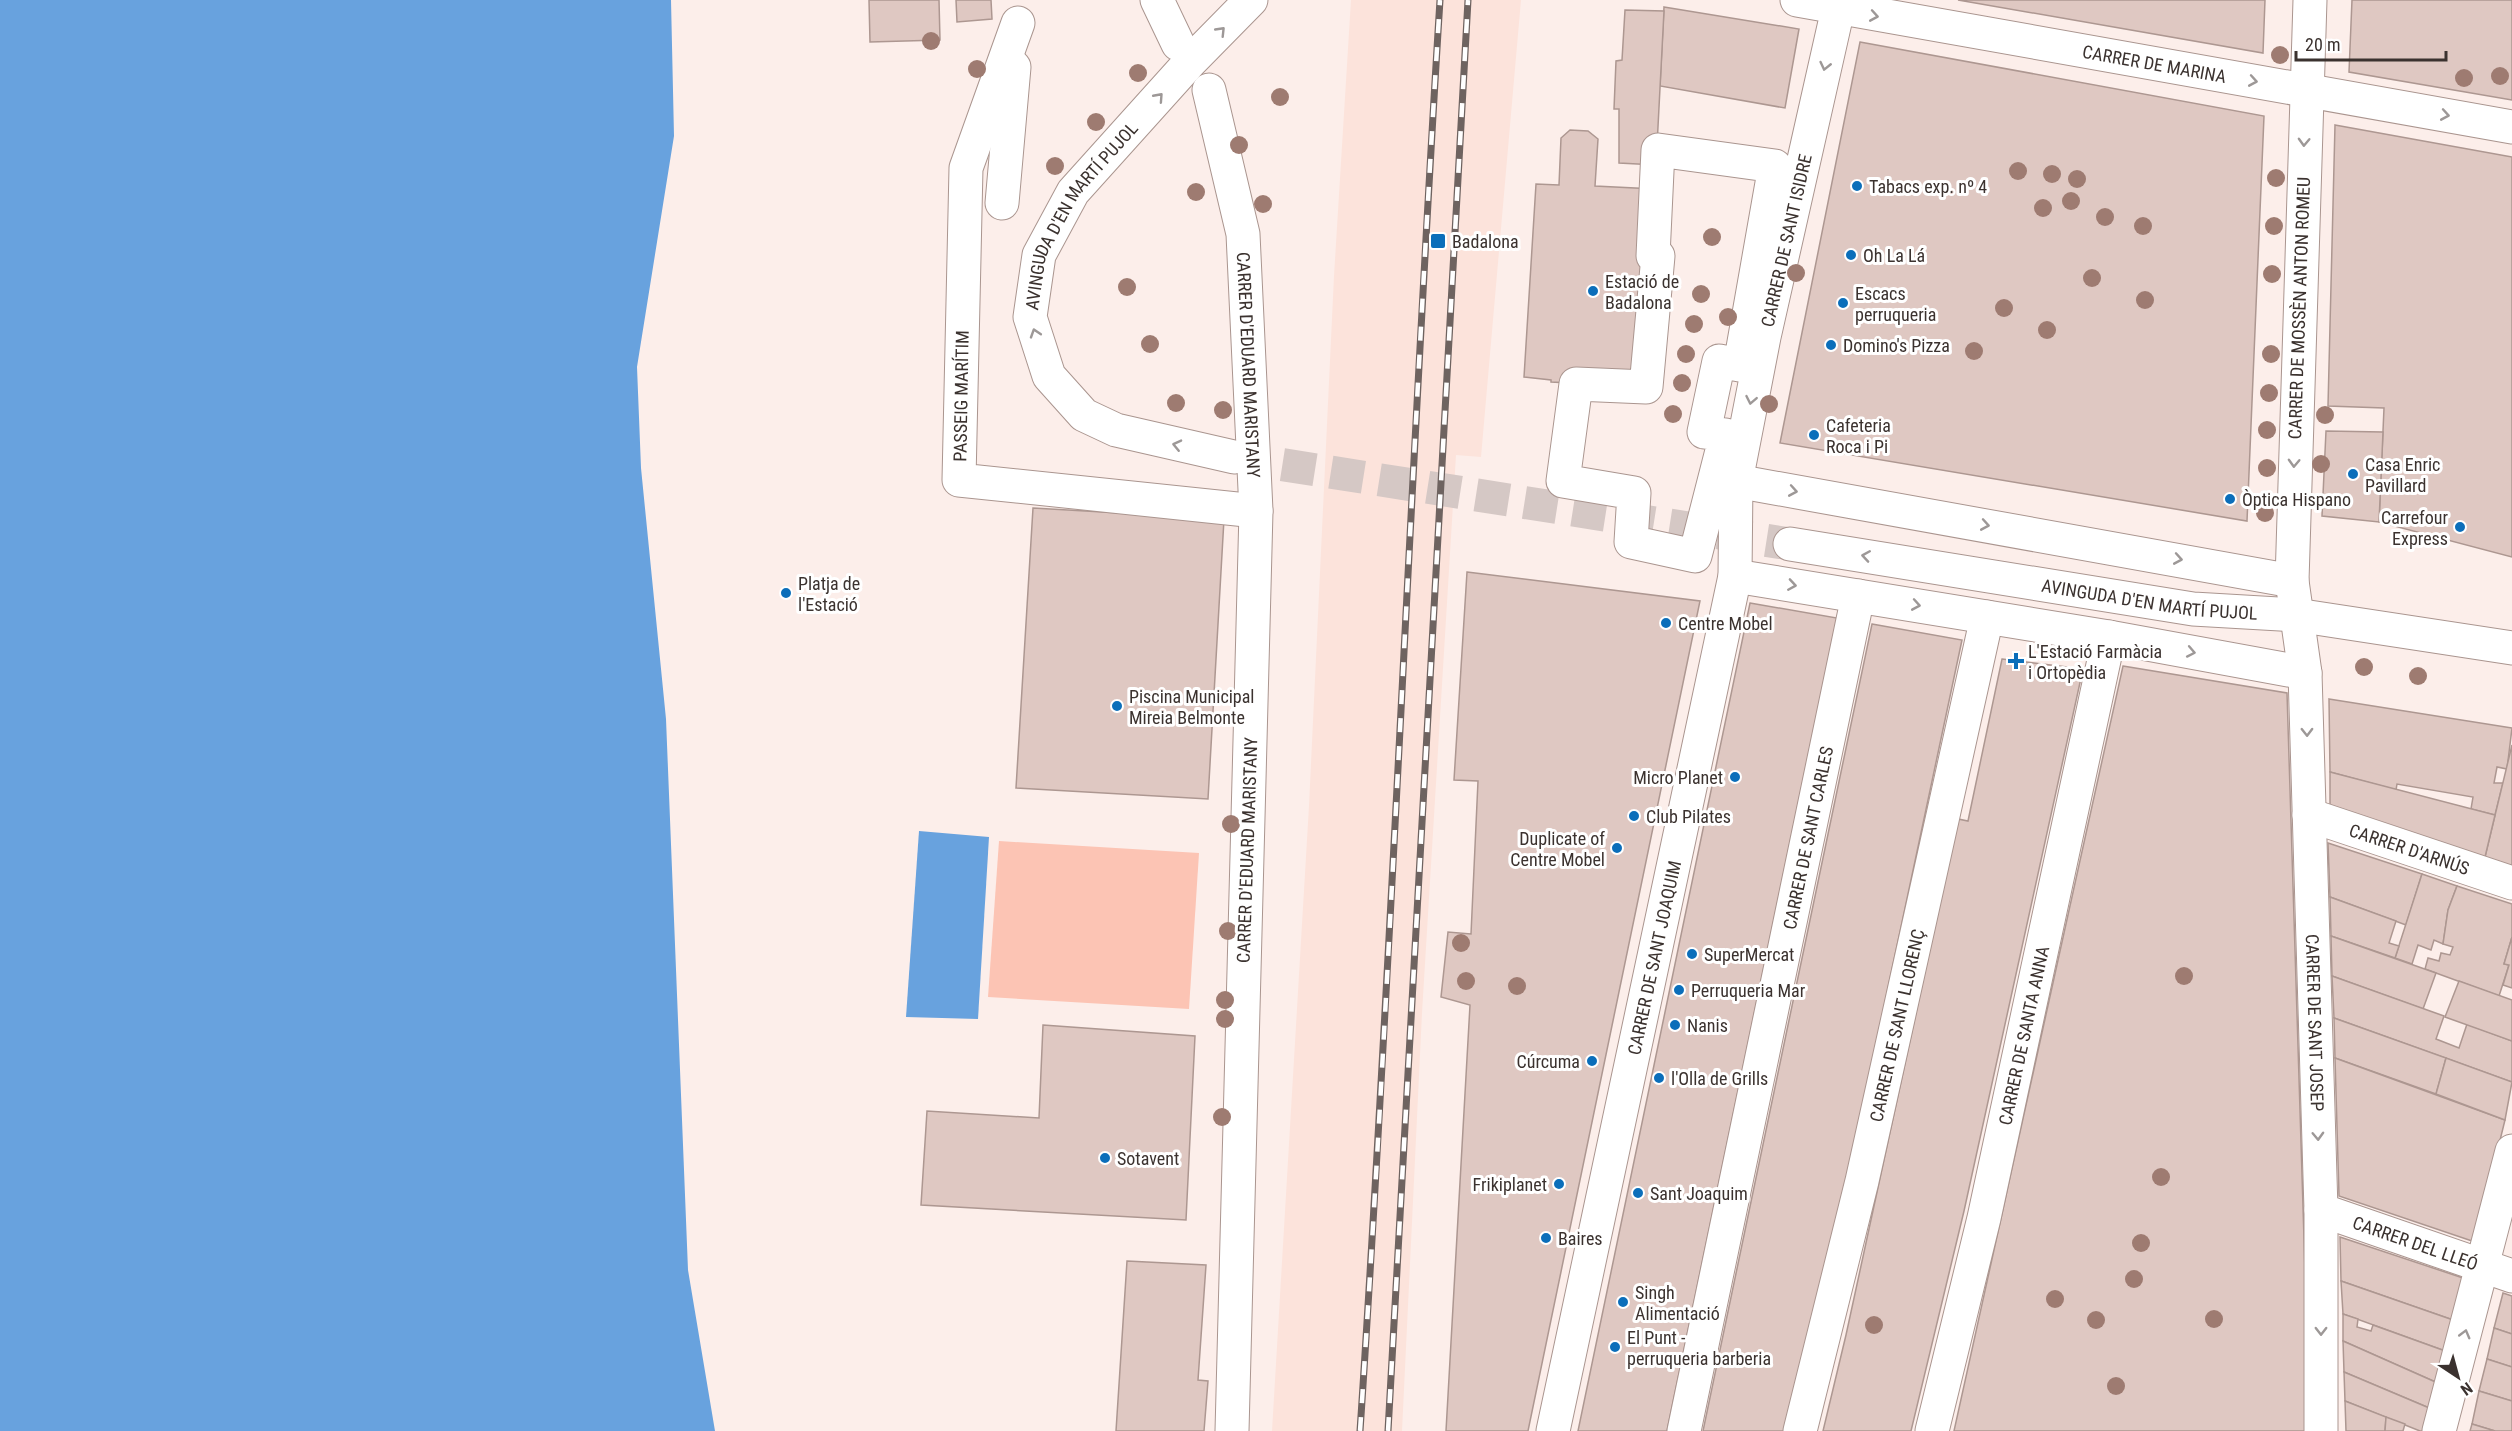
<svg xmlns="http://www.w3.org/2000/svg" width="2512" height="1431" font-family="'Roboto Condensed',sans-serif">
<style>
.built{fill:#fce3db}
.green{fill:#fcc4b4}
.water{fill:#68a2de}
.building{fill:#dfc8c2;stroke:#ad9791;stroke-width:1.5}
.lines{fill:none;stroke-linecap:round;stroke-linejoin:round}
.minor-tunnel{stroke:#d5c8c5;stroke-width:33;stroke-dasharray:33 16;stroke-linecap:butt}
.minor-casing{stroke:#aa958f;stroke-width:35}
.minor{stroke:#fff;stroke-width:33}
.rail-casing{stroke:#6e6360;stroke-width:7}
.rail{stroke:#fff;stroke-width:4.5;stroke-dasharray:14;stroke-linecap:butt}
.tree{fill:#9e7b71}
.oneway{stroke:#9d9897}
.poi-dot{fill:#0b6eba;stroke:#fff;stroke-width:2}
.labels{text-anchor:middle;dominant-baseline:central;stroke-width:6;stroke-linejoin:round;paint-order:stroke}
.street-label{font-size:18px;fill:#3b322f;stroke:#fff}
.poi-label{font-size:18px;fill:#3b322f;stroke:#fff;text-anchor:start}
</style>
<rect width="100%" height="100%" fill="#fceeea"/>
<polygon class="built" points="1351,0 1521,0 1481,457 1456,455 1422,1013 1402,1431 1272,1431 1309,806 1334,276"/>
<polygon class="green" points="999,841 1199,853 1189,1009 988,997"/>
<g class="water">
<polygon points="0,0 671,0 674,136 637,367 641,468 666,719 688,1270 715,1431 0,1431"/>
<polygon points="919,831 989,837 978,1019 906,1017"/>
</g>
<g class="building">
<polygon points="869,0 939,0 940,40 870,42"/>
<polygon points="956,0 991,0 992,19 957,22"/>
<polygon points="1958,0 2265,0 2263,53"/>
<polygon points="2352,0 2512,0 2512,100 2349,72"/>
<polygon points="1664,7 1799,29 1785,108 1660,86"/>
<polygon points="1625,10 1664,11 1656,165 1619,163 1619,109 1614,109 1616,61 1622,60"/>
<polygon points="1860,42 2264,116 2247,521 1780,443"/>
<polygon points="2335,125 2512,157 2512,557 2379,522 2384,408 2328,406"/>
<polygon points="1570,130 1588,131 1598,139 1595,186 1655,189 1645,387 1551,382 1551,380 1524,377 1536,184 1559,185 1561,138"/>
<polygon points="2326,431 2383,432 2379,522 2322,516"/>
<polygon points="1033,508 1224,519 1208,799 1016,788"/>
<polygon points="1467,572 1700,601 1528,1431 1446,1431 1470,1005 1441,997 1448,932 1471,934 1478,781 1454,780"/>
<polygon points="1750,603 1837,618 1667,1431 1578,1431"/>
<polygon points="1872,624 1962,640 1847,1181 1786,1431 1703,1431"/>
<polygon points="2002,659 2083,669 1964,1211 1911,1431 1823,1431 1846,1335 1958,819 1968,821"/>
<polygon points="2123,666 2287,693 2310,1431 1954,1431"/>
<polygon points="2329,699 2512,728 2507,769 2497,767 2494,783 2503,783 2495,815 2471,809 2473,797 2397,784 2396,790 2330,772"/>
<polygon points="2512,745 2512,866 2485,857"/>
<polygon points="2330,772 2495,815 2485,857 2330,806"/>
<polygon points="2328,843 2422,874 2406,925 2330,897"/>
<polygon points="2422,874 2457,886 2448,910 2443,944 2434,940 2431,950 2418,945 2412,964 2395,958"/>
<polygon points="2457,886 2512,904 2512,937 2504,964 2509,965 2499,996 2425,969 2428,958 2439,961 2441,953 2450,955 2453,947 2443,944 2448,910"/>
<polygon points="2330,897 2396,921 2389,943 2399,946 2395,958 2331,936"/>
<polygon points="2331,936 2436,973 2423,1009 2332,976"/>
<polygon points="2512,937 2512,988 2503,985 2509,965 2504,964"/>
<polygon points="2332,976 2444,1016 2436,1039 2459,1048 2467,1024 2512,1041 2512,1082 2334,1018"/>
<polygon points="2459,981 2512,1000 2512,1041 2445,1017"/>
<polygon points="2334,1018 2446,1058 2436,1094 2335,1058"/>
<polygon points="1043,1025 1195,1036 1186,1220 921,1205 927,1111 1039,1118"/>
<polygon points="2335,1058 2505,1120 2475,1242 2339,1196"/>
<polygon points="2446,1058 2512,1082 2505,1120 2436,1094"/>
<polygon points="2340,1237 2466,1279 2456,1321 2341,1281"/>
<polygon points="1127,1261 1206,1265 1198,1380 1208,1381 1204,1431 1116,1431"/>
<polygon points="2341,1281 2456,1321 2448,1352 2343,1314"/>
<polygon points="2503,1293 2512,1296 2512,1334 2494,1328"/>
<polygon points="2343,1314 2358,1319 2357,1327 2371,1331 2373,1325 2448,1352 2440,1384 2343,1341"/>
<polygon points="2494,1328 2512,1334 2512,1367 2487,1359"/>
<polygon points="2343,1341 2440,1384 2434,1410 2344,1372"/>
<polygon points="2487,1359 2512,1367 2512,1401 2479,1391"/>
<polygon points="2344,1372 2434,1410 2429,1431 2420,1431 2345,1401"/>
<polygon points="2479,1391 2512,1401 2512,1431 2495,1431 2472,1424"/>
<polygon points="2345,1401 2386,1417 2385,1431 2346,1431"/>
<polygon points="2386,1417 2405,1424 2403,1431 2385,1431"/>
<polygon points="2472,1424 2495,1431 2470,1431"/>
</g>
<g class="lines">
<polyline class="minor-tunnel" points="1234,457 1790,544"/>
<g class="minor-casing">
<g id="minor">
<polyline points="1157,0 1178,44"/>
<path id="s1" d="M1797 0 2512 127"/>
<path id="s2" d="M2310 0 2292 581 2305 673 2321 1210V1431"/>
<polyline points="1018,23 966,168 959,480 1256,511"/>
<path id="s3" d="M1209 90 1243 234 1256 511 1232 1431"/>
<polygon points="1658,150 1775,166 1740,365 1719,361 1704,432 1726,435 1695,556 1631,542 1634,493 1563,481 1576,384 1646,387 1658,256 1653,256"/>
<polyline points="1002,203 1014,67"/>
<path id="s4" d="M1234 457 1116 430 1084 415 1049 376 1030 317 1039 255 1073 192 1190 62 1251 0"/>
<polyline points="1736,481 2292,581"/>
<path id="s5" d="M1790 544 2193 609 2296 615 2512 648"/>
<polyline points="1735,576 2109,637 2305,673"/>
<path id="s6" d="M2309 815 2512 883"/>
<path id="s7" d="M2321 1210 2512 1276"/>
<path id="s8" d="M1553 1431 1735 576 1736 481 1764 337 1840 0"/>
<path id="s9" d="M1684 1431 1858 596"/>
<path id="s10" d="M1800 1431 1862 1181 1987 617"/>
<path id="s11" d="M1932 1431 1984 1218 2109 637"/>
<polyline points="2439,1431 2512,1151"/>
</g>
</g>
<use href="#minor" class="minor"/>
<g class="rail-casing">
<g id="rail">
<path d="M1360 1431C1392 954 1410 477 1440 0"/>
<polyline points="1388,1431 1468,0"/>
</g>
</g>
<use href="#rail" class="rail"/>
</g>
<g class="tree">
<circle cx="931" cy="41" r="9"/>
<circle cx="2280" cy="55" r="9"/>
<circle cx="977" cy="69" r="9"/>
<circle cx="1138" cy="73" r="9"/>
<circle cx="2500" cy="76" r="9"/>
<circle cx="2464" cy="78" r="9"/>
<circle cx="1280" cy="97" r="9"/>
<circle cx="1096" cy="122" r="9"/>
<circle cx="1239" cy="145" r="9"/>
<circle cx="1055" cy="166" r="9"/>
<circle cx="2018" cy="171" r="9"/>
<circle cx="2052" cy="174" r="9"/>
<circle cx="2276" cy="178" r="9"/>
<circle cx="2077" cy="179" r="9"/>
<circle cx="1196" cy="192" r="9"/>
<circle cx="2071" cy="201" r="9"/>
<circle cx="1263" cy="204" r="9"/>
<circle cx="2043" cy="208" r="9"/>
<circle cx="2105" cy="217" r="9"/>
<circle cx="2143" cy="226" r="9"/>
<circle cx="2274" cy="226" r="9"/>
<circle cx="1712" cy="237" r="9"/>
<circle cx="1796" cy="273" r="9"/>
<circle cx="2272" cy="274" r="9"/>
<circle cx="2092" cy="278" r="9"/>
<circle cx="1127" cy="287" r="9"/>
<circle cx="1701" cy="294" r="9"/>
<circle cx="2145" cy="300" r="9"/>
<circle cx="2004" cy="308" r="9"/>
<circle cx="1728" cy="317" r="9"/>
<circle cx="1694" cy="324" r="9"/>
<circle cx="2047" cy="330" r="9"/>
<circle cx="1150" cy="344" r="9"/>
<circle cx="1974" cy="351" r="9"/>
<circle cx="1686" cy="354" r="9"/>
<circle cx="2271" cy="354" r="9"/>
<circle cx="1682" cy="383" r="9"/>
<circle cx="2269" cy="393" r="9"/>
<circle cx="1176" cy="403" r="9"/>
<circle cx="1769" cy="404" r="9"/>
<circle cx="1223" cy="410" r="9"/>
<circle cx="1673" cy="414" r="9"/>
<circle cx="2325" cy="415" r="9"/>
<circle cx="2267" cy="430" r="9"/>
<circle cx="2321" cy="464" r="9"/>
<circle cx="2267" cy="468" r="9"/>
<circle cx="2265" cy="513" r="9"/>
<circle cx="2364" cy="667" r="9"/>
<circle cx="2418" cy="676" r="9"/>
<circle cx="1231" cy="824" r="9"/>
<circle cx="1228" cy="931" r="9"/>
<circle cx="1461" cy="943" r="9"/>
<circle cx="2184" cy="976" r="9"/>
<circle cx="1466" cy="981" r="9"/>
<circle cx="1517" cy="986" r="9"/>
<circle cx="1225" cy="1000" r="9"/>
<circle cx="1225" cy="1019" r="9"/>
<circle cx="1222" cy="1117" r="9"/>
<circle cx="2161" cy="1177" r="9"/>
<circle cx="2141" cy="1243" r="9"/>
<circle cx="2134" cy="1279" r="9"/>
<circle cx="2055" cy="1299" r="9"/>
<circle cx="2214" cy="1319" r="9"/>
<circle cx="2096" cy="1320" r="9"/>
<circle cx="1874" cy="1325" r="9"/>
<circle cx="2116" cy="1386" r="9"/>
</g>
<defs><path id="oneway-chevron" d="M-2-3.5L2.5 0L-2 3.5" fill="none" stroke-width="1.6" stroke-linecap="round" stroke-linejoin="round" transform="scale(1.5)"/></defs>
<g class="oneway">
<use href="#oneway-chevron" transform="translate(1874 16) rotate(10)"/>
<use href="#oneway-chevron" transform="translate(1221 31) rotate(-46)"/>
<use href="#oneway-chevron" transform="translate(1825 66) rotate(103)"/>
<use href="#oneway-chevron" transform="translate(2253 81) rotate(10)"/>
<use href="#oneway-chevron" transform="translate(1159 97) rotate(-48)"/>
<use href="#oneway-chevron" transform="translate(2445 115) rotate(10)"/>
<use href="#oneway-chevron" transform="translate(2304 142) rotate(92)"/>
<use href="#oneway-chevron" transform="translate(1035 333) rotate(-108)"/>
<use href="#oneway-chevron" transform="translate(1751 400) rotate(101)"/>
<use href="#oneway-chevron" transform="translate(1177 445) rotate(-167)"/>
<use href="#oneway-chevron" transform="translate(2294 463) rotate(92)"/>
<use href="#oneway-chevron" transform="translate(1793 491) rotate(10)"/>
<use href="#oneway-chevron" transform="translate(1985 525) rotate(10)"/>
<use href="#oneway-chevron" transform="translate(1866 556) rotate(-171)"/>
<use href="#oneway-chevron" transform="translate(2178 559) rotate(10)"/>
<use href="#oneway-chevron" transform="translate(1792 585) rotate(9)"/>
<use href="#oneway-chevron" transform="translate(1916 605) rotate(10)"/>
<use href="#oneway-chevron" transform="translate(2191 652) rotate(11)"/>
<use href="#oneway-chevron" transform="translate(2307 732) rotate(89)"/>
<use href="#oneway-chevron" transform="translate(2318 1136) rotate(88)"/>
<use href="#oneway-chevron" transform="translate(2321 1331) rotate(90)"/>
<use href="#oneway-chevron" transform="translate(2465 1334) rotate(-75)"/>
</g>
<g class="poi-dot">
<circle cx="1857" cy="186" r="6"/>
<rect x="1430" y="233" width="16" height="16" rx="3"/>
<circle cx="1851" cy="255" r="6"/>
<circle cx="1593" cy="291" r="6"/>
<circle cx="1843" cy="303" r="6"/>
<circle cx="1831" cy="345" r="6"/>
<circle cx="1814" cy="435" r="6"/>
<circle cx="2353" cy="474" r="6"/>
<circle cx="2230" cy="499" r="6"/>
<circle cx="2460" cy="527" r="6"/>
<circle cx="786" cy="593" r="6"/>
<circle cx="1666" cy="623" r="6"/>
<path d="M2013 652h6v6h6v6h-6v6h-6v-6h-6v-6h6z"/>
<circle cx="1117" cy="706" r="6"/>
<circle cx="1735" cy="777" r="6"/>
<circle cx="1634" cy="816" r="6"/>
<circle cx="1617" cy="848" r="6"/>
<circle cx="1692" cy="954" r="6"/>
<circle cx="1679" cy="990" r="6"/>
<circle cx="1675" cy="1025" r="6"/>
<circle cx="1592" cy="1061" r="6"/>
<circle cx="1659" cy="1078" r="6"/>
<circle cx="1105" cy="1158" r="6"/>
<circle cx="1559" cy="1184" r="6"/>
<circle cx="1638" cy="1193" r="6"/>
<circle cx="1546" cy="1238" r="6"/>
<circle cx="1623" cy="1302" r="6"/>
<circle cx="1615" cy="1347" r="6"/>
</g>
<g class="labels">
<g class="street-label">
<text stroke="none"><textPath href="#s1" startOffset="363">CARRER DE MARINA</textPath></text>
<text stroke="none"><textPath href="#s4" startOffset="387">AVINGUDA D'EN MARTÍ PUJOL</textPath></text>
<text stroke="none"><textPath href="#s8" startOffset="1215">CARRER DE SANT ISIDRE</textPath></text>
<text transform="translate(2299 308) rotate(-88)">CARRER DE MOSSÈN ANTON ROMEU</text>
<text stroke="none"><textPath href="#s3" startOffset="279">CARRER D'EDUARD MARISTANY</textPath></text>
<text transform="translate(961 396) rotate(-89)">PASSEIG MARÍTIM</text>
<text stroke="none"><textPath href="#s5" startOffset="364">AVINGUDA D'EN MARTÍ PUJOL</textPath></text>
<text stroke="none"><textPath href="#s9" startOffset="606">CARRER DE SANT CARLES</textPath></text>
<text stroke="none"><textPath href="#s6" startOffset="106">CARRER D'ARNÚS</textPath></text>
<text transform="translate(1247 850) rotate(-88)">CARRER D'EDUARD MARISTANY</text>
<text stroke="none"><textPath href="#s8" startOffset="484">CARRER DE SANT JOAQUIM</textPath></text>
<text stroke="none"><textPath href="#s2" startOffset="1024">CARRER DE SANT JOSEP</textPath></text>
<text stroke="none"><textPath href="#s10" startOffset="417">CARRER DE SANT LLORENÇ</textPath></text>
<text stroke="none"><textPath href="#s11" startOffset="406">CARRER DE SANTA ANNA</textPath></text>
<text stroke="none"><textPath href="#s7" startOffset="100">CARRER DEL LLEÓ</textPath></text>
</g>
<g class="poi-label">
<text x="1869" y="186">Tabacs exp. nº 4</text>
<text x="1452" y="241">Badalona</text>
<text x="1863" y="255">Oh La Lá</text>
<text x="1605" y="281">Estació de<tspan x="1605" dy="21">Badalona</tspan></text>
<text x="1855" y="293">Escacs<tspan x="1855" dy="21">perruqueria</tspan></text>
<text x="1843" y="345">Domino's Pizza</text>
<text x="1826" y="425">Cafeteria<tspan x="1826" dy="21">Roca i Pi</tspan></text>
<text x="2365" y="464">Casa Enric<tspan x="2365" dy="21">Pavillard</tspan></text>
<text x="2242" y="499">Òptica Hispano</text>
<text x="2448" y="517" text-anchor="end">Carrefour<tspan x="2448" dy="21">Express</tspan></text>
<text x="798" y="583">Platja de<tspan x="798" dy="21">l'Estació</tspan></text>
<text x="1678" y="623">Centre Mobel</text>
<text x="2028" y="651">L'Estació Farmàcia<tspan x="2028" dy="21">i Ortopèdia</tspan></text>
<text x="1129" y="696">Piscina Municipal<tspan x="1129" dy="21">Mireia Belmonte</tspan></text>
<text x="1723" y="777" text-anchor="end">Micro Planet</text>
<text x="1646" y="816">Club Pilates</text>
<text x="1605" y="838" text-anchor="end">Duplicate of<tspan x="1605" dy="21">Centre Mobel</tspan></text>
<text x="1704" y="954">SuperMercat</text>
<text x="1691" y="990">Perruqueria Mar</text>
<text x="1687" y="1025">Nanis</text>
<text x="1580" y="1061" text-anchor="end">Cúrcuma</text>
<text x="1671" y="1078">l'Olla de Grills</text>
<text x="1117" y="1158">Sotavent</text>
<text x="1547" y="1184" text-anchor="end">Frikiplanet</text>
<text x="1650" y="1193">Sant Joaquim</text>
<text x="1558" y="1238">Baires</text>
<text x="1635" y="1292">Singh<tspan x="1635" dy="21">Alimentació</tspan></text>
<text x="1627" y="1337">El Punt -<tspan x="1627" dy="21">perruqueria barberia</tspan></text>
</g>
</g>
<g transform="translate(2458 1377) rotate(144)" stroke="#ffffff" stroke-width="4.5" paint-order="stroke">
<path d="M0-4.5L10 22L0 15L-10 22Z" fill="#3b322f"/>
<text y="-9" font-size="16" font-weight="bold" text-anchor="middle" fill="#3b322f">N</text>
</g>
<path d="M2296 51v9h150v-9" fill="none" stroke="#3b322f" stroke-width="3"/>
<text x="2305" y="51" font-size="18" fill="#3b322f" stroke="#ffffff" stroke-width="4.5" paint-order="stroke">20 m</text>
</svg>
